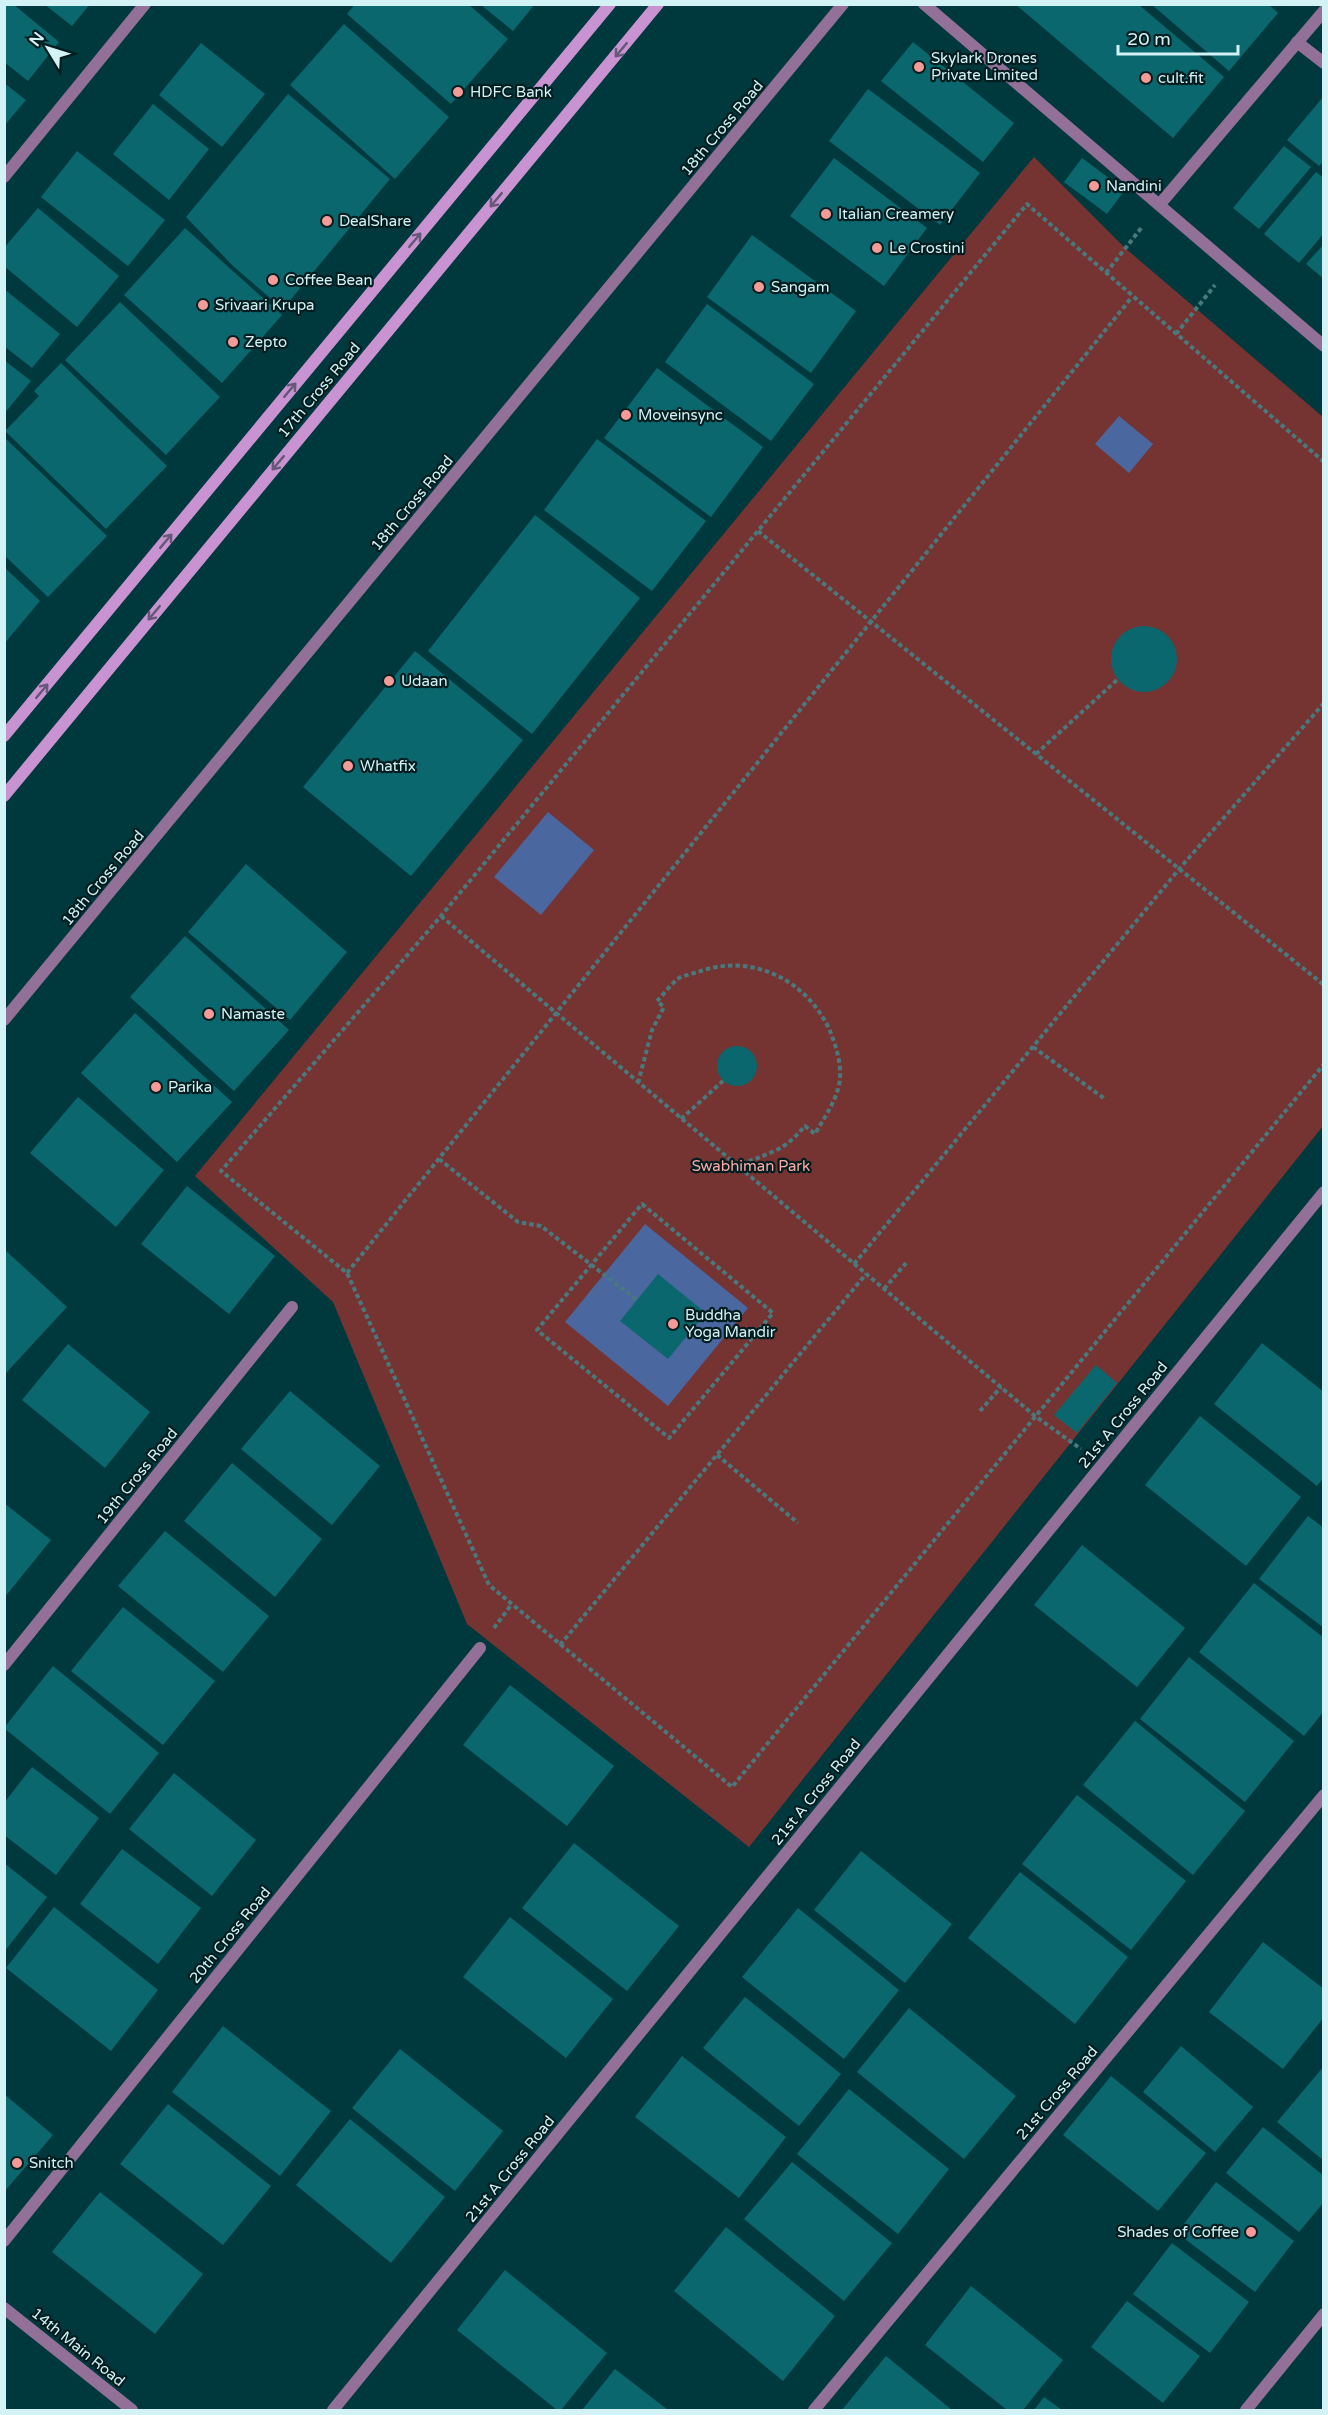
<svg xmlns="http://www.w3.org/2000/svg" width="1328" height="2415" font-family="'Varela Round',sans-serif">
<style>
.green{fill:#753332}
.water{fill:#4a67a0}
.building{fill:#0a676d}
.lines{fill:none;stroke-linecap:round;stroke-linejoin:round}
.path{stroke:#49797d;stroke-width:4;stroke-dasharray:4.5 3;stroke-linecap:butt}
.minor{stroke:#927097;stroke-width:12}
.tertiary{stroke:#927097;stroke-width:12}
.secondary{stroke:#c992d1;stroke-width:12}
.oneway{stroke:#665878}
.poi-dot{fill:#f59b97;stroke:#021d1f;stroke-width:2}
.labels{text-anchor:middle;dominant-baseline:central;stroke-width:4.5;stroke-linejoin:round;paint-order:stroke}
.poi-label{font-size:15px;fill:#d2f2f5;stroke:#021d1f;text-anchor:start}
.street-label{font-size:15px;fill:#d2f2f5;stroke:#021d1f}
.park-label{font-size:15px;fill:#ffaaa6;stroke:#021d1f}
</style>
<rect width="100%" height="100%" fill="#00393d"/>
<polygon class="green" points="1034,157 1125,248 1323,417 1323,1126 749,1847 467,1624 333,1302 195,1176"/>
<g class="water">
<polygon points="1119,416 1153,444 1129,473 1095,444"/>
<polygon points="548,812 594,850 541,915 494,877"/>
<polygon points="645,1224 748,1308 668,1406 565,1322"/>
</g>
<g class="building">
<polygon points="4,4 13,4 59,42 28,81 4,62"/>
<polygon points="44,4 90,4 72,26"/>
<polygon points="355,4 468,4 508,39 451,104 347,14"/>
<polygon points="480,4 535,4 513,31"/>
<polygon points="1015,4 1138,4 1224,77 1173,138"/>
<polygon points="1151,4 1268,4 1278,13 1229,71"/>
<polygon points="344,24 449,117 395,179 290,85"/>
<polygon points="913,42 1014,123 983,162 881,81"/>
<polygon points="201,43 265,94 222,147 159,95"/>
<polygon points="4,83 26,100 4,126"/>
<polygon points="868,89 980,173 940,225 829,141"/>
<polygon points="288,94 390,179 283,309 234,267 186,217"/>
<polygon points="1324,96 1324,161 1319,166 1287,140"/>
<polygon points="153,104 209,149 169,200 113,154"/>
<polygon points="1284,146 1311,167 1259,229 1233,208"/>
<polygon points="77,151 165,220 128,266 41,197"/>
<polygon points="834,158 927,228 884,286 790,216"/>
<polygon points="1082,158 1125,190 1107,214 1064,182"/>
<polygon points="1316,172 1324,178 1324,233 1299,263 1264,234"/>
<polygon points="38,208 119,276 77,327 4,266 4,248"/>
<polygon points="185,228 282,315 222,383 124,295"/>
<polygon points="752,235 856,311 811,373 707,297"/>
<polygon points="1324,244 1324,279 1306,264"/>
<polygon points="4,289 60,334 32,368 4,346"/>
<polygon points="120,302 220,397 166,455 65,360"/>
<polygon points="707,304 814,384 771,441 665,362"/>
<polygon points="4,360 31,381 4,414"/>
<polygon points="61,363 167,466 106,529 5,431 39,396 34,391"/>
<polygon points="657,368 763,447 711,517 604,438"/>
<polygon points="4,437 107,536 48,597 4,555"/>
<polygon points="597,439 706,521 652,591 544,510"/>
<polygon points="535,515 640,598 532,734 428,651"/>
<polygon points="4,567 40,601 4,644"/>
<circle cx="1144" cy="659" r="33"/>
<polygon points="415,651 523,740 411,876 303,787"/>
<polygon points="246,864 347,952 290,1020 188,932"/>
<polygon points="185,936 289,1030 234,1091 130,997"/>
<polygon points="135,1013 232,1102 177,1162 81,1073"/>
<circle cx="737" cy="1066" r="20"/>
<polygon points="78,1097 164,1170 116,1227 30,1153"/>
<polygon points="187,1186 275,1256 229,1314 141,1244"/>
<polygon points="4,1249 67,1307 6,1373 4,1371"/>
<polygon points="658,1274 706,1313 668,1359 620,1321"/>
<polygon points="1262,1343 1324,1392 1324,1477 1317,1486 1214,1404"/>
<polygon points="68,1344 150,1412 105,1468 22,1400"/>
<polygon points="1096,1365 1117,1383 1077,1433 1054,1415"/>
<polygon points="290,1391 380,1466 332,1525 241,1449"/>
<polygon points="1200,1416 1301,1497 1246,1566 1145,1485"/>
<polygon points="232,1463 322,1539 275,1597 184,1521"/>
<polygon points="4,1503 51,1540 4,1598"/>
<polygon points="1308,1516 1324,1528 1324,1628 1259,1579"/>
<polygon points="165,1531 269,1616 223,1672 118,1586"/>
<polygon points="1082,1545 1185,1628 1137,1687 1034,1605"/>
<polygon points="1254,1583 1324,1638 1324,1711 1304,1736 1199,1652"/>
<polygon points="123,1607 215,1681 163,1745 71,1671"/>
<polygon points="1189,1657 1294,1741 1245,1802 1140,1719"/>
<polygon points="53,1666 159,1753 110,1814 4,1728"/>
<polygon points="510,1685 614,1766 567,1826 463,1745"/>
<polygon points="1135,1721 1245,1811 1193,1875 1083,1785"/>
<polygon points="32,1767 99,1818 56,1875 4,1835 4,1803"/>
<polygon points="174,1773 256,1840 212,1896 129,1829"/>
<polygon points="1077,1795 1186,1881 1131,1950 1022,1864"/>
<polygon points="574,1843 679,1926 627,1991 522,1908"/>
<polygon points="122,1849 201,1908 158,1964 80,1904"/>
<polygon points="861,1851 952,1924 905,1983 814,1910"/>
<polygon points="4,1863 47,1897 4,1952"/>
<polygon points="1020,1872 1128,1957 1075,2024 968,1938"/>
<polygon points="54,1907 158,1990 111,2051 6,1968"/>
<polygon points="798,1908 899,1990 844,2059 742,1977"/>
<polygon points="510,1917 613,1999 566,2058 463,1977"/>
<polygon points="1263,1942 1324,1989 1324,2017 1283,2069 1209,2012"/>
<polygon points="745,1997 841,2074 799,2126 703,2048"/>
<polygon points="909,2008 1016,2096 964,2159 857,2072"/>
<polygon points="223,2026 331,2111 280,2176 172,2092"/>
<polygon points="1181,2046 1253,2107 1215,2152 1143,2092"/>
<polygon points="400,2049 503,2131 455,2191 352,2108"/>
<polygon points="682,2056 786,2137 739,2198 635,2117"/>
<polygon points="1324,2066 1324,2161 1277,2122"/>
<polygon points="1111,2076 1206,2153 1158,2211 1063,2135"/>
<polygon points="849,2089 949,2169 898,2234 797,2154"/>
<polygon points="4,2094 53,2135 4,2192"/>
<polygon points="168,2104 271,2186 223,2245 120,2164"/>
<polygon points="350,2119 445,2197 391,2263 296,2185"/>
<polygon points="1263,2127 1324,2176 1324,2202 1299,2232 1226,2173"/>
<polygon points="792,2162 892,2243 844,2301 744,2219"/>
<polygon points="1216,2182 1294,2241 1255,2292 1177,2233"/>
<polygon points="100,2192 203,2274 155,2334 52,2252"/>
<polygon points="726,2227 835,2316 783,2381 674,2291"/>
<polygon points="1172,2243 1249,2302 1210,2353 1133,2294"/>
<polygon points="505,2270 607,2353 561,2410 557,2410 457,2330"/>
<polygon points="971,2286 1063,2360 1023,2410 1007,2410 925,2345"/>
<polygon points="1127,2301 1200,2356 1163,2403 1091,2347"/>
<polygon points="886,2356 952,2410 842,2410"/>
<polygon points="615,2369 668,2410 582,2410"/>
<polygon points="1044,2397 1062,2410 1034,2410"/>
</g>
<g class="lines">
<g class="path">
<polyline points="1106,273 1142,227"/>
<polyline points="1176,334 1215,285"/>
<polyline points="1324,462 1027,204 441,916 221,1171 347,1273 489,1585 732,1787 1324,1064"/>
<polyline points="758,531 1324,985"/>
<polyline points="1036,754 1118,679"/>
<polyline points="441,916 1035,1416 1081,1449"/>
<polyline points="1033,1047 1105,1099"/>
<path d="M638 1083 652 1030 664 1007 657 1001C664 994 671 984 679 978 685 975 695 973 701 971 753 953 808 981 830 1031 836 1046 843 1067 839 1085 835 1103 824 1118 815 1134L805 1126C796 1136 787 1146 774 1151 762 1157 750 1160 738 1166"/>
<polyline points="681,1119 723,1081"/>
<polyline points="439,1159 518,1222 541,1226 637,1300"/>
<polygon points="642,1204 773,1313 669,1438 537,1330"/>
<polyline points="854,1264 1180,868 1324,703"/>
<polyline points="347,1273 1132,297"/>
<polyline points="884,1289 906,1263"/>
<polyline points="980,1411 1001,1387"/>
<polyline points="717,1455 798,1523"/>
<polyline points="494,1628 511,1605"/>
<polyline points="560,1645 866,1274"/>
</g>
<g class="minor">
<polyline points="924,4 1324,346"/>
<polyline points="1297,42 1324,63"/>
<polyline points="4,177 145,4"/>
<polyline points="1160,204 1324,11"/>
<polyline points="4,1020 843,4"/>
<polyline points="4,1665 292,1307"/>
<polyline points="4,2241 480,1648"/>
<polyline points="333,2410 1324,1192"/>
<polyline points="814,2410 1324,1795"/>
</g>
<g class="tertiary">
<polyline points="4,2308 132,2410"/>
<polyline points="1246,2410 1324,2314"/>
</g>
<g class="secondary">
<polyline points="4,736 610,4"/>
<polyline points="4,796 658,4"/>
</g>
</g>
<defs><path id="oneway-shaft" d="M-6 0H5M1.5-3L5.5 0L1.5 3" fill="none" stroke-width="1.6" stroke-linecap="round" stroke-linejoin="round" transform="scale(1.5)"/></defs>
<g class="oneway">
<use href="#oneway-shaft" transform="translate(621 50) rotate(130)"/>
<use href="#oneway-shaft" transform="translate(496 200) rotate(130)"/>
<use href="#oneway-shaft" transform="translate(415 240) rotate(-50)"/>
<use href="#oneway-shaft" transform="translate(290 390) rotate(-50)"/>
<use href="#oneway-shaft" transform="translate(278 463) rotate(130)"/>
<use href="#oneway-shaft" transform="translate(166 541) rotate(-50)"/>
<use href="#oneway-shaft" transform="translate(154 613) rotate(130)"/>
<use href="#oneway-shaft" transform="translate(42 691) rotate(-50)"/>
</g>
<g class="poi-dot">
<circle cx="919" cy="67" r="6"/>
<circle cx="1146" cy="78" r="6"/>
<circle cx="458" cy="92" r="6"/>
<circle cx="1094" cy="186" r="6"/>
<circle cx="826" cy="214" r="6"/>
<circle cx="327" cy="221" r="6"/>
<circle cx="877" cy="248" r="6"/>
<circle cx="273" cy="280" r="6"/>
<circle cx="759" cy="287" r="6"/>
<circle cx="203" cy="305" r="6"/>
<circle cx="233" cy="342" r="6"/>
<circle cx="626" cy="415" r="6"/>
<circle cx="389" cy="681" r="6"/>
<circle cx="348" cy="766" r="6"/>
<circle cx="209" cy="1014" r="6"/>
<circle cx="156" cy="1087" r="6"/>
<circle cx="673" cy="1324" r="6"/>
<circle cx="17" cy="2163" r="6"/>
<circle cx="1251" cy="2232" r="6"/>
</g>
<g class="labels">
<g class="poi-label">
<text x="931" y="58">Skylark Drones<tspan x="931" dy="17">Private Limited</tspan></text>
<text x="1158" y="78">cult.fit</text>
<text x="470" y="92">HDFC Bank</text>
<text x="1106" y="186">Nandini</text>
<text x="838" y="214">Italian Creamery</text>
<text x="339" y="221">DealShare</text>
<text x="889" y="248">Le Crostini</text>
<text x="285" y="280">Coffee Bean</text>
<text x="771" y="287">Sangam</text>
<text x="215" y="305">Srivaari Krupa</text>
<text x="245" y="342">Zepto</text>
<text x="638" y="415">Moveinsync</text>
<text x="401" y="681">Udaan</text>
<text x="360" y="766">Whatfix</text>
<text x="221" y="1014">Namaste</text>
<text x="168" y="1087">Parika</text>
<text x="685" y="1315">Buddha<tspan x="685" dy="17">Yoga Mandir</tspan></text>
<text x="29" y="2163">Snitch</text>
<text x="1239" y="2232" text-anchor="end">Shades of Coffee</text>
</g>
<g class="street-label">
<text transform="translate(722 128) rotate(-50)">18th Cross Road</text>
<text transform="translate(319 390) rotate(-50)">17th Cross Road</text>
<text transform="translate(412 503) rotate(-50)">18th Cross Road</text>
<text transform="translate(103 878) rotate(-50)">18th Cross Road</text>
<text transform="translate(1123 1415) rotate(-51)">21st A Cross Road</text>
<text transform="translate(137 1476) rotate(-51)">19th Cross Road</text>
<text transform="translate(816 1792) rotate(-51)">21st A Cross Road</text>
<text transform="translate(230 1935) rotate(-51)">20th Cross Road</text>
<text transform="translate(1057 2093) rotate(-50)">21st Cross Road</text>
<text transform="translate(510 2169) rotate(-51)">21st A Cross Road</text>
<text transform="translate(78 2347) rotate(39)">14th Main Road</text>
</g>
<g class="park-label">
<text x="751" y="1166">Swabhiman Park</text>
</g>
</g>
<rect width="1328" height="2415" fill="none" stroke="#d2f2f5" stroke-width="12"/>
<g transform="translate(48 48) rotate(308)" stroke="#021d1f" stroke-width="4.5" paint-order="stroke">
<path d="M0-4.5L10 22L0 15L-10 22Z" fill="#d2f2f5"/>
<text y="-9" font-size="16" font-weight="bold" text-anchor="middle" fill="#d2f2f5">N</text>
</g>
<path d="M1118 45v9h120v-9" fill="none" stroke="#d2f2f5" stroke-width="3"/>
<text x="1127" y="45" font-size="18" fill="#d2f2f5" stroke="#021d1f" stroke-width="4.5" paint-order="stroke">20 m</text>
</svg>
